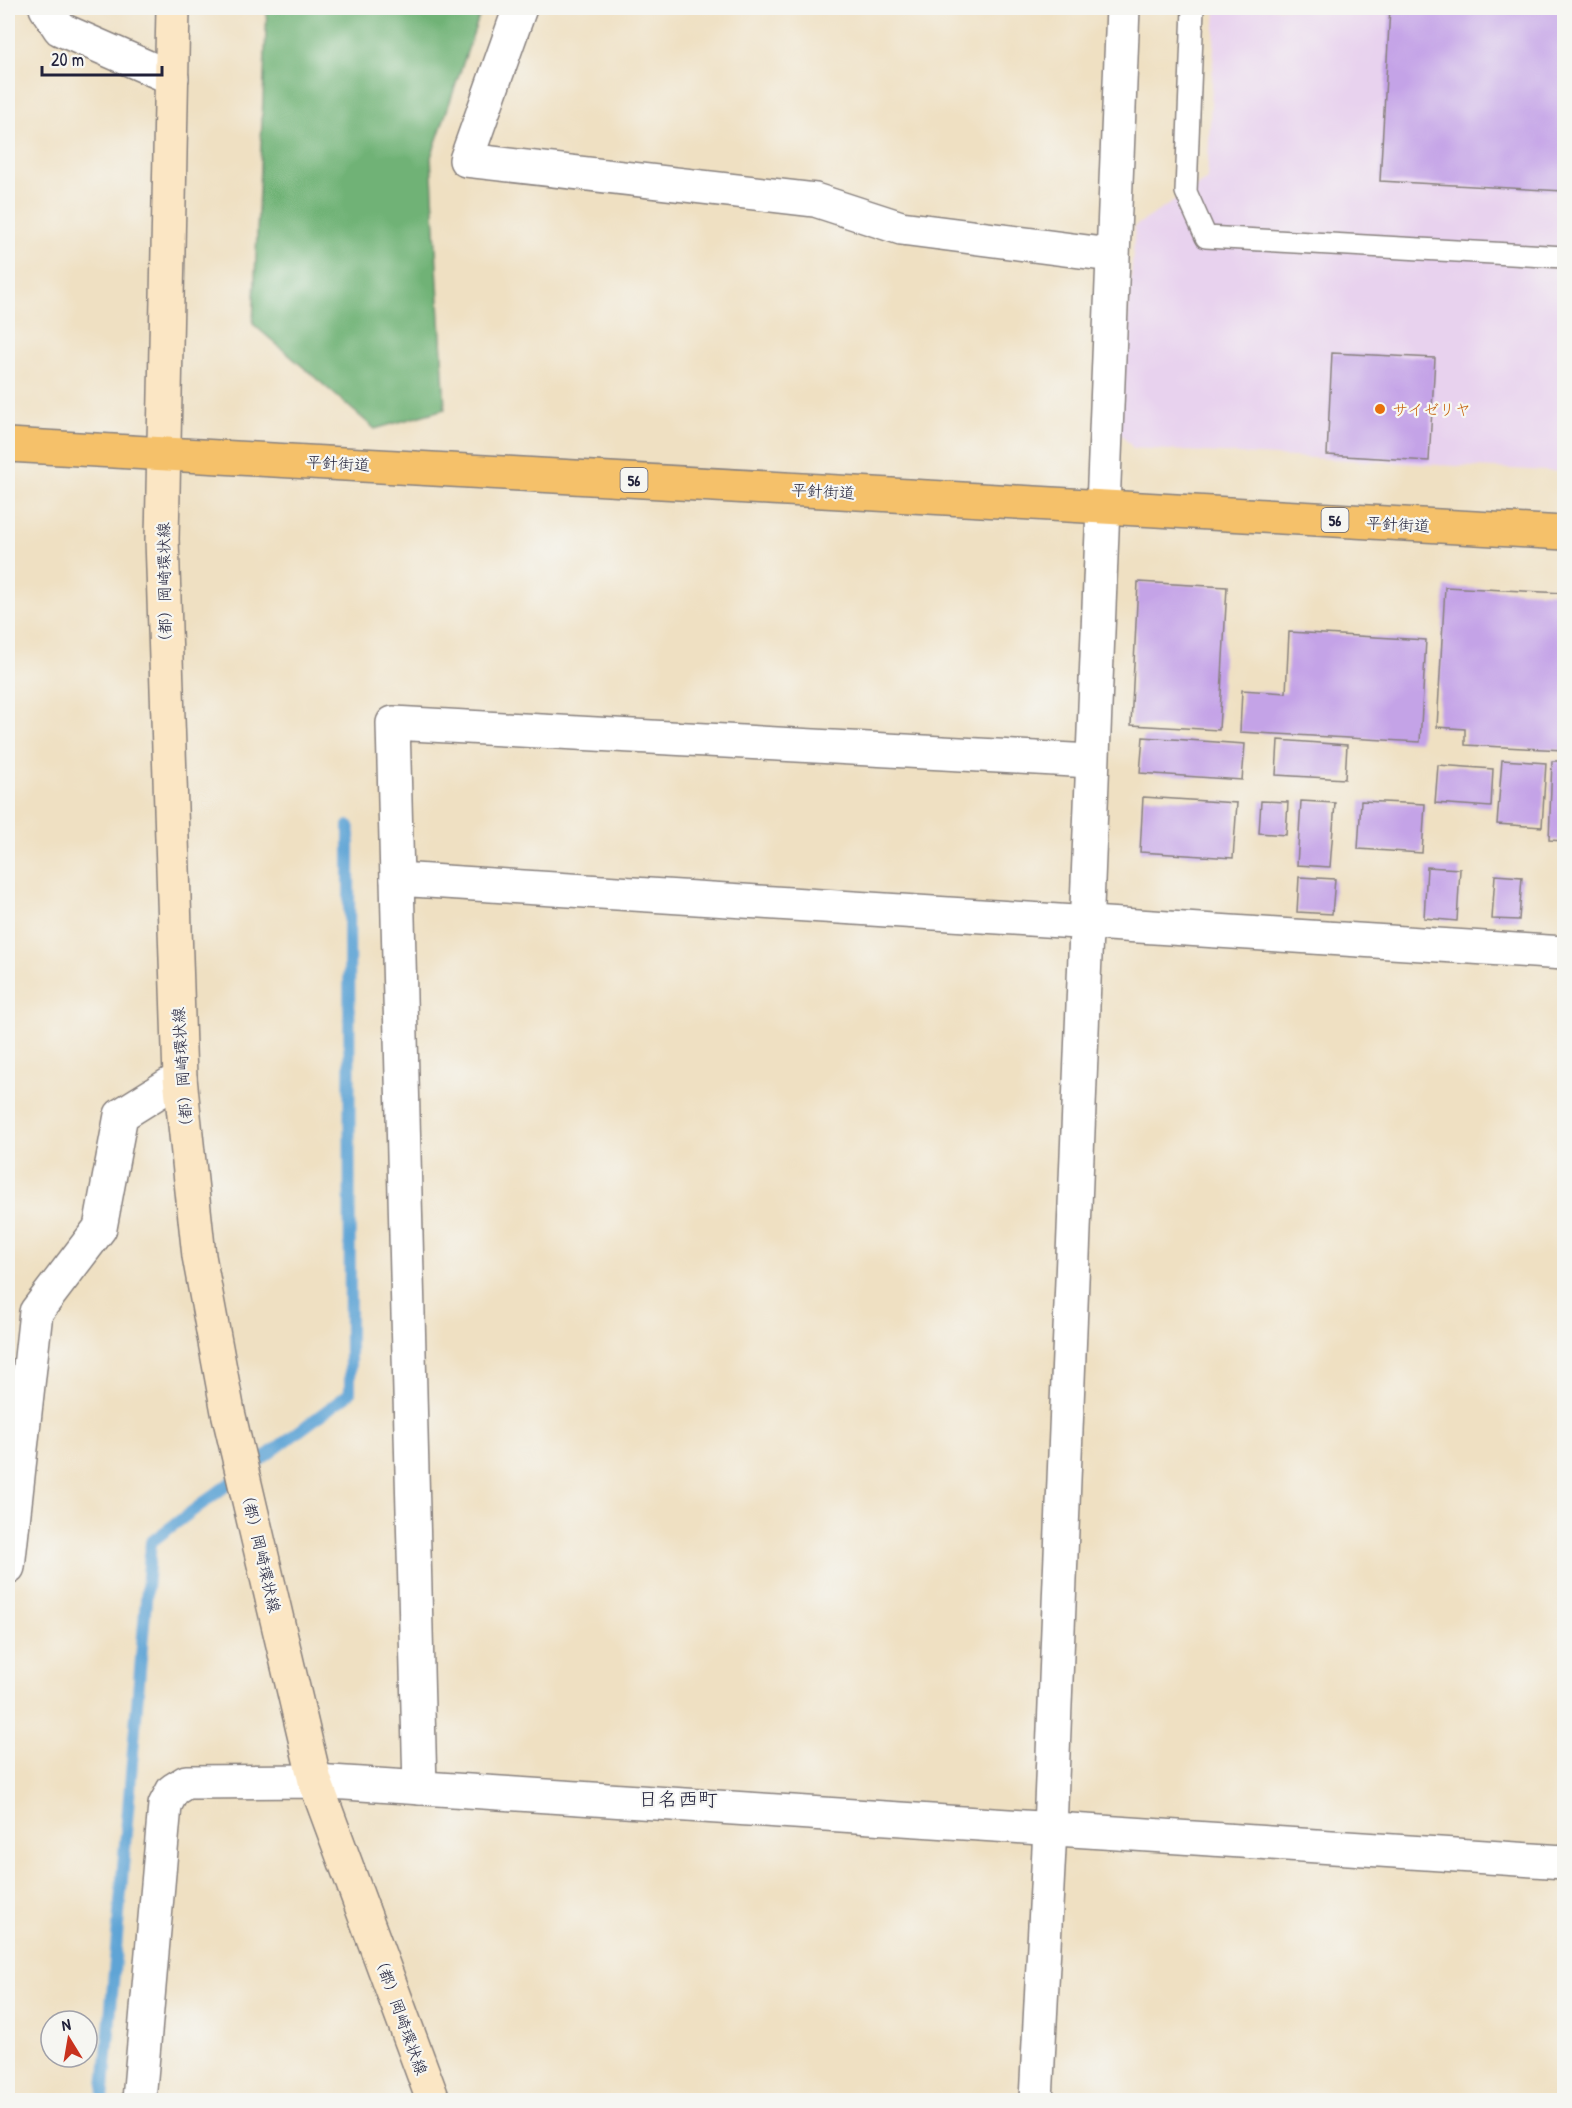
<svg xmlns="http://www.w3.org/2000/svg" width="1572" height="2108" font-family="'Patrick Hand','Klee One',sans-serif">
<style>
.built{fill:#e8d2ee}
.forest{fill:#70b276;stroke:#496a58;stroke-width:1.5}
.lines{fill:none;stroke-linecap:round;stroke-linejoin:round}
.stream{stroke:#5fa4d5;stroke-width:12}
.building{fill:#c4a3e7}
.lane-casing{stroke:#88817e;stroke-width:24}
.street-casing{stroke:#88817e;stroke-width:36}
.secondary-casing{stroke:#88817e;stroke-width:36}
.primary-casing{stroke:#88817e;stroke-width:36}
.lane{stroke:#fff;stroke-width:21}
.street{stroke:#fff;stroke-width:33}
.secondary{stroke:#fbe6c4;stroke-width:33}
.primary{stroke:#f5c16b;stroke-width:33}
.food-dot{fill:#e8710a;stroke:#f6f6f2;stroke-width:2}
.labels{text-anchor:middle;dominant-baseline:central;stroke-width:4.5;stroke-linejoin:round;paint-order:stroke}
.shield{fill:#f6f6f2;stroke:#626272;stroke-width:1.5}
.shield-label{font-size:15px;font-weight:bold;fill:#22223b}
.food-label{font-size:16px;fill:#c56008;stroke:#f6f6f2;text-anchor:start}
.street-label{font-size:16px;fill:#22223b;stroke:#f6f6f2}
.quarter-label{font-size:20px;fill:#22223b;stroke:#f6f6f2}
</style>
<rect width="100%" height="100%" fill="#f6f6f2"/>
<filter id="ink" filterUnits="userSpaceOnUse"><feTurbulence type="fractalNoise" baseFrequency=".0167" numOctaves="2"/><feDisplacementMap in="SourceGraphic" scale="12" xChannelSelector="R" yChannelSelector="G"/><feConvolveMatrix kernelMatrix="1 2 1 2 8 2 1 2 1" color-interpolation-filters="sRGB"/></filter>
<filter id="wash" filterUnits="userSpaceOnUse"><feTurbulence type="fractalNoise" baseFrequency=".008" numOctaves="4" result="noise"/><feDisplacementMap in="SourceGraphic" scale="24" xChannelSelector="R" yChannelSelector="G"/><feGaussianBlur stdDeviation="1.35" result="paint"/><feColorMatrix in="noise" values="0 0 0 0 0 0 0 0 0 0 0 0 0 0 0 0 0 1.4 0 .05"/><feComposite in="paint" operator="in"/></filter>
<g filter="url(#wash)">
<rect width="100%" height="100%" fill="#efe0c2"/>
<polygon class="built" points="1216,8 1564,8 1564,472 1133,448 1119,432 1135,226 1207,180"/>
<polygon class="forest" points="267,8 482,8 431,157 445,409 375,429 253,324"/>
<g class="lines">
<polyline class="stream" points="103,2100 151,1542 350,1393 349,826"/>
</g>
<g id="blocks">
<g class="building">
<polygon points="1390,8 1564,8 1564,191 1380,181"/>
<polygon points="1332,353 1435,358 1429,461 1327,455"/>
<polygon points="1138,582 1227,587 1219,730 1131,725"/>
<polygon points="1445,587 1564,593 1564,750 1465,745 1465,729 1437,727"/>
<polygon points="1289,632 1426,640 1420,742 1240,732 1242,690 1286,693"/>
<polygon points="1143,737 1245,744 1242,780 1140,773"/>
<polygon points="1278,740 1347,745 1345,779 1276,775"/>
<polygon points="1502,760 1546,763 1542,827 1497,824"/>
<polygon points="1552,761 1564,761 1564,841 1549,840"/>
<polygon points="1438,765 1493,769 1491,807 1435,803"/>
<polygon points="1143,797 1237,803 1233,858 1140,852"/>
<polygon points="1261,801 1288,802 1286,835 1259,833"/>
<polygon points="1301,801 1335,803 1330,867 1297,865"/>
<polygon points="1361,801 1425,804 1422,853 1358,849"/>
<polygon points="1427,867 1460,869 1457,921 1424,918"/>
<polygon points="1495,875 1522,877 1519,920 1492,919"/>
<polygon points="1299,877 1335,879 1332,914 1297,912"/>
</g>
</g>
</g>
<g filter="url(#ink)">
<use href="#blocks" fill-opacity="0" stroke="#88817e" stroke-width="1.5"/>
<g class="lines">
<g class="lane-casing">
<polyline id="lane" points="1193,8 1186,192 1206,237 1564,257"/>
</g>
<g class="street-casing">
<g id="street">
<polyline points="46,8 60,29 172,78"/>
<polyline points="520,8 466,160 815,200 901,228 1111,255"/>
<polyline points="397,879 393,723 1091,761"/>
<polyline points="8,1567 36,1312 100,1228 121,1115 180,1078"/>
<polyline points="420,1788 397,879 1564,953"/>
<polyline points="139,2100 165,1805 173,1790 186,1782 315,1781 1564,1862"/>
<polyline points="1036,2100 1050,1829 1123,8"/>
</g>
</g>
<g class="secondary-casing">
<polyline id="secondary" points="173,8 162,539 180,1078 199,1256 228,1412 315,1781 433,2100"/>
</g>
<g class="primary-casing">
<polyline id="primary" points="8,445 1564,533"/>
</g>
<use href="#lane" class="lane"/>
<use href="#street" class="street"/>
<use href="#secondary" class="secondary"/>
<use href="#primary" class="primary"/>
</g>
</g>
<circle class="food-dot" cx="1380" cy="409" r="6"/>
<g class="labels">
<g class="shield">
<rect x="620.5" y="468" width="27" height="24" rx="4.5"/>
<rect x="1321.5" y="508" width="27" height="24" rx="4.5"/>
</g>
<g class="shield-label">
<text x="634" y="480">56</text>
<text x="1335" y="520">56</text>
</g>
<g class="food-label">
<text x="1392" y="409">サイゼリヤ</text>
</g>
<g class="street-label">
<text transform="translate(338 463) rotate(3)">平針街道</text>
<text transform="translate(823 491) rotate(3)">平針街道</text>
<text transform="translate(1398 524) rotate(3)">平針街道</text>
<text transform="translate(164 586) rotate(-91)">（都）岡崎環状線</text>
<text transform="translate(182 1071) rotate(-94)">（都）岡崎環状線</text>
<text transform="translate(261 1550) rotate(77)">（都）岡崎環状線</text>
<text transform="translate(401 2014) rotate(70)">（都）岡崎環状線</text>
</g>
<g class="quarter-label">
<text x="678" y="1798">日名西町</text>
</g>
</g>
<rect width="1572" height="2108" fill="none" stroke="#f6f6f2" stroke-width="30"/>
<g transform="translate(69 2039) rotate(349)"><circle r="28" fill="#f6f6f2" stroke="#a1a1a9" stroke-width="1.5"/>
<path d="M0-4.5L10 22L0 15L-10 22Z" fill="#c8321e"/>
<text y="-9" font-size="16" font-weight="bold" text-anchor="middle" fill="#22223b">N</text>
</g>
<path d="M42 66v9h120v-9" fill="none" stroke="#22223b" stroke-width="3"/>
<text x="51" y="66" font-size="18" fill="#22223b" stroke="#f6f6f2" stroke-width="4.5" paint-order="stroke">20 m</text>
</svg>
